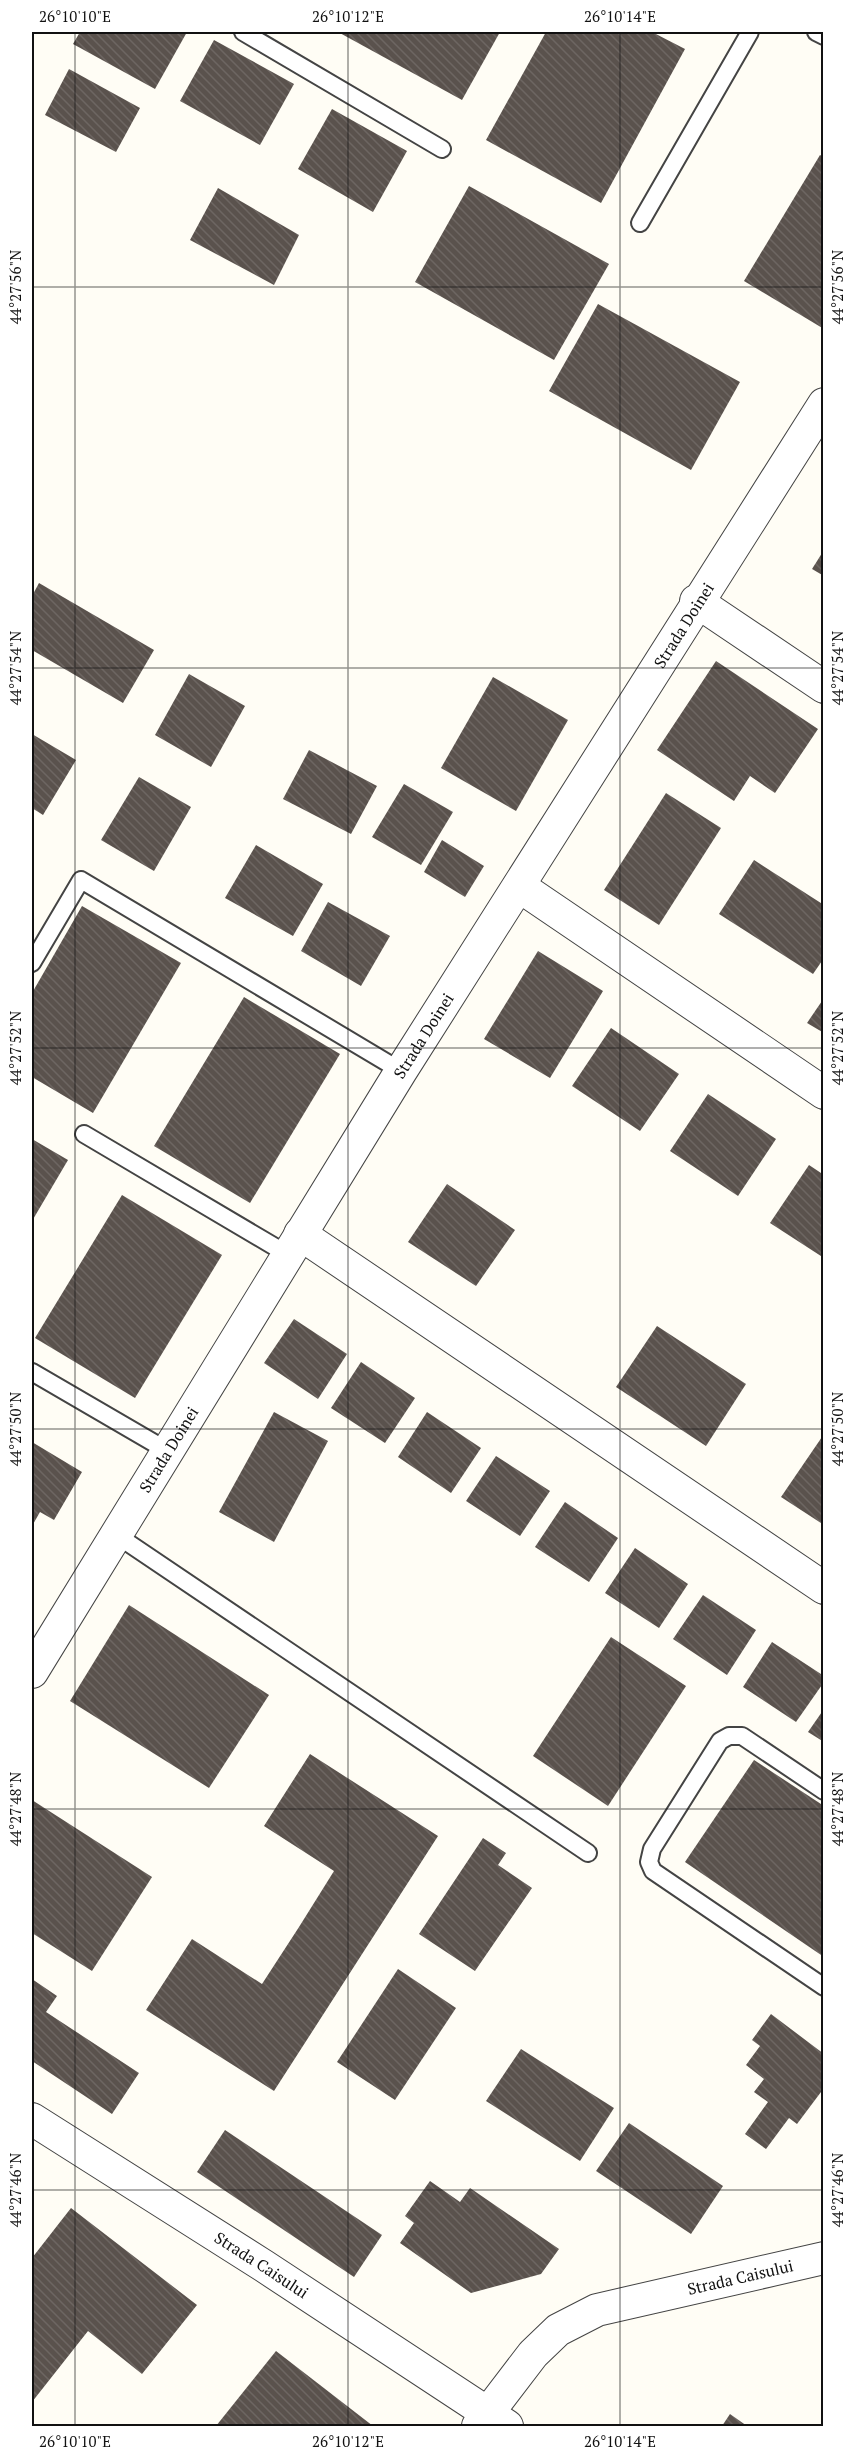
<svg xmlns="http://www.w3.org/2000/svg" width="855" height="2458" font-family="'PT Serif',serif">
<style>
.building{fill:url(#building-back-hatch)}
.lines{fill:none;stroke-linecap:round;stroke-linejoin:round}
.lane-casing{stroke:#444;stroke-width:20}
.street-casing{stroke:#444;stroke-width:34}
.lane{stroke:#fff;stroke-width:16}
.street{stroke:#fff;stroke-width:32}
.ticks{fill:none;stroke:#111;stroke-width:1.5;stroke-opacity:0.45}
.labels{text-anchor:middle;dominant-baseline:central;stroke-width:6;stroke-linejoin:round;paint-order:stroke}
.street-label{font-size:16px;fill:#111;stroke:#fff}
.neatline{fill:none;stroke:#111;stroke-width:2}
.ticks-label{font-size:15px;text-anchor:middle;fill:#111}
</style>
<defs>
<pattern id="building-back-hatch" width="6" height="6" patternUnits="userSpaceOnUse" patternTransform="scale(1.5)"><rect width="6" height="6" fill="#5a524d"/><path d="M-1 5l2 2M0 0l6 6M5-1l2 2" fill="none" stroke="#6d6662"/></pattern>
</defs>
<rect width="100%" height="100%" fill="#fffdf5"/>
<g class="building">
<polygon points="80,32 187,32 155,89 73,44"/>
<polygon points="338,32 500,32 462,100"/>
<polygon points="546,32 652,32 685,49 601,203 486,140"/>
<polygon points="214,40 294,84 260,145 180,101"/>
<polygon points="69,69 140,108 116,152 45,115"/>
<polygon points="332,109 407,151 373,212 298,169"/>
<polygon points="820,155 824,157 824,329 744,281"/>
<polygon points="469,186 609,264 554,360 415,282"/>
<polygon points="218,188 299,235 274,285 190,240"/>
<polygon points="598,304 740,382 691,470 549,391"/>
<polygon points="824,550 824,576 812,569"/>
<polygon points="39,583 154,650 123,703 32,650 32,596"/>
<polygon points="716,661 818,729 775,793 750,776 734,801 657,750"/>
<polygon points="189,674 245,706 211,767 155,735"/>
<polygon points="493,677 568,720 516,811 441,768"/>
<polygon points="32,734 76,760 43,815 32,808"/>
<polygon points="309,750 377,786 351,834 283,799"/>
<polygon points="139,777 191,807 154,871 101,840"/>
<polygon points="404,784 453,812 421,865 372,837"/>
<polygon points="666,793 721,828 659,925 604,890"/>
<polygon points="442,840 484,866 465,897 424,872"/>
<polygon points="256,845 323,884 293,936 225,898"/>
<polygon points="754,860 824,905 824,958 813,974 719,914"/>
<polygon points="328,902 390,936 361,986 301,951"/>
<polygon points="82,906 181,963 93,1113 32,1077 32,993"/>
<polygon points="538,951 603,991 550,1078 484,1039"/>
<polygon points="244,997 340,1054 250,1203 154,1146"/>
<polygon points="824,998 824,1033 807,1023"/>
<polygon points="611,1028 679,1074 640,1131 572,1086"/>
<polygon points="708,1094 776,1139 738,1196 670,1151"/>
<polygon points="32,1139 68,1160 32,1221"/>
<polygon points="809,1165 824,1175 824,1258 770,1223"/>
<polygon points="447,1184 515,1230 476,1286 408,1242"/>
<polygon points="122,1195 222,1255 135,1398 35,1338"/>
<polygon points="294,1319 347,1354 318,1399 264,1363"/>
<polygon points="657,1326 746,1384 706,1446 616,1387"/>
<polygon points="361,1362 415,1398 385,1443 331,1408"/>
<polygon points="274,1412 328,1441 274,1542 219,1512"/>
<polygon points="427,1412 481,1448 451,1493 398,1457"/>
<polygon points="824,1434 824,1525 781,1497"/>
<polygon points="32,1442 82,1472 54,1520 40,1512 32,1526"/>
<polygon points="496,1456 550,1491 520,1536 466,1501"/>
<polygon points="565,1502 618,1538 589,1582 535,1547"/>
<polygon points="635,1548 688,1584 659,1628 605,1593"/>
<polygon points="703,1595 756,1630 727,1675 673,1639"/>
<polygon points="129,1605 269,1695 209,1788 70,1701"/>
<polygon points="611,1637 686,1686 608,1806 533,1756"/>
<polygon points="772,1642 824,1676 824,1682 796,1722 743,1687"/>
<polygon points="824,1709 824,1742 808,1732"/>
<polygon points="310,1754 438,1836 274,2091 146,2010 192,1939 262,1984 299,1927 334,1871 264,1826"/>
<polygon points="754,1760 824,1806 824,1957 685,1862"/>
<polygon points="32,1800 152,1877 92,1971 32,1933"/>
<polygon points="483,1838 506,1853 498,1865 532,1888 475,1971 419,1934"/>
<polygon points="398,1969 456,2008 395,2100 337,2062"/>
<polygon points="32,1979 57,1996 46,2012 139,2073 112,2114 32,2061"/>
<polygon points="771,2014 824,2054 824,2088 797,2124 789,2118 766,2149 745,2134 768,2102 754,2092 764,2079 746,2065 760,2046 752,2040"/>
<polygon points="521,2049 614,2108 580,2161 486,2101"/>
<polygon points="629,2123 723,2186 691,2234 596,2171"/>
<polygon points="225,2130 382,2235 354,2277 197,2172"/>
<polygon points="430,2181 460,2202 470,2188 559,2249 541,2274 471,2293 400,2243 414,2223 405,2216"/>
<polygon points="71,2208 197,2305 142,2374 88,2331 32,2402 32,2258"/>
<polygon points="276,2351 373,2426 216,2426"/>
<polygon points="730,2414 747,2426 722,2426"/>
</g>
<g class="lines">
<g class="lane-casing">
<g id="lane">
<polyline points="243,32 442,149"/>
<polyline points="816,32 824,36"/>
<polyline points="640,223 750,32"/>
<polyline points="32,963 81,880 401,1071"/>
<polyline points="84,1134 287,1254"/>
<polyline points="32,1372 166,1450"/>
<polyline points="115,1534 588,1853"/>
<polyline points="824,1791 742,1736 729,1736 720,1741 652,1849 649,1862 653,1871 824,1987"/>
</g>
</g>
<g class="street-casing">
<g id="street">
<polyline points="696,601 824,687"/>
<polyline points="519,886 824,1093"/>
<polyline points="300,1234 824,1588"/>
<path id="s1" d="M32 1672 401 1071 824 404"/>
<path id="s2" d="M32 2119 264 2266 507 2426"/>
<path id="s3" d="M478 2426 533 2354 558 2330 597 2310 824 2258"/>
</g>
</g>
<use href="#lane" class="lane"/>
<use href="#street" class="street"/>
</g>
<path class="ticks" d="M75 32V2426M348 32V2426M620 32V2426M32 287H824M32 668H824M32 1048H824M32 1429H824M32 1809H824M32 2190H824"/>
<g class="labels">
<g class="street-label">
<text stroke="none"><textPath href="#s1" startOffset="1233">Strada Doinei</textPath></text>
<text stroke="none"><textPath href="#s1" startOffset="747">Strada Doinei</textPath></text>
<text stroke="none"><textPath href="#s1" startOffset="261">Strada Doinei</textPath></text>
<text stroke="none"><textPath href="#s2" startOffset="272">Strada Caisului</textPath></text>
<text stroke="none"><textPath href="#s3" startOffset="316">Strada Caisului</textPath></text>
</g>
</g>
<rect width="855" height="2458" fill="none" stroke="#ffffff" stroke-width="66"/>
<rect x="33" y="33" width="789" height="2392" class="neatline"/>
<g class="ticks-label">
<text x="75" y="22">26°10'10"E</text>
<text x="348" y="22">26°10'12"E</text>
<text x="620" y="22">26°10'14"E</text>
<text transform="translate(16 287) rotate(-90)" y="5">44°27'56"N</text>
<text transform="translate(838 287) rotate(-90)" y="5">44°27'56"N</text>
<text transform="translate(16 668) rotate(-90)" y="5">44°27'54"N</text>
<text transform="translate(838 668) rotate(-90)" y="5">44°27'54"N</text>
<text transform="translate(16 1048) rotate(-90)" y="5">44°27'52"N</text>
<text transform="translate(838 1048) rotate(-90)" y="5">44°27'52"N</text>
<text transform="translate(16 1429) rotate(-90)" y="5">44°27'50"N</text>
<text transform="translate(838 1429) rotate(-90)" y="5">44°27'50"N</text>
<text transform="translate(16 1809) rotate(-90)" y="5">44°27'48"N</text>
<text transform="translate(838 1809) rotate(-90)" y="5">44°27'48"N</text>
<text transform="translate(16 2190) rotate(-90)" y="5">44°27'46"N</text>
<text transform="translate(838 2190) rotate(-90)" y="5">44°27'46"N</text>
<text x="75" y="2447">26°10'10"E</text>
<text x="348" y="2447">26°10'12"E</text>
<text x="620" y="2447">26°10'14"E</text>
</g>
</svg>
